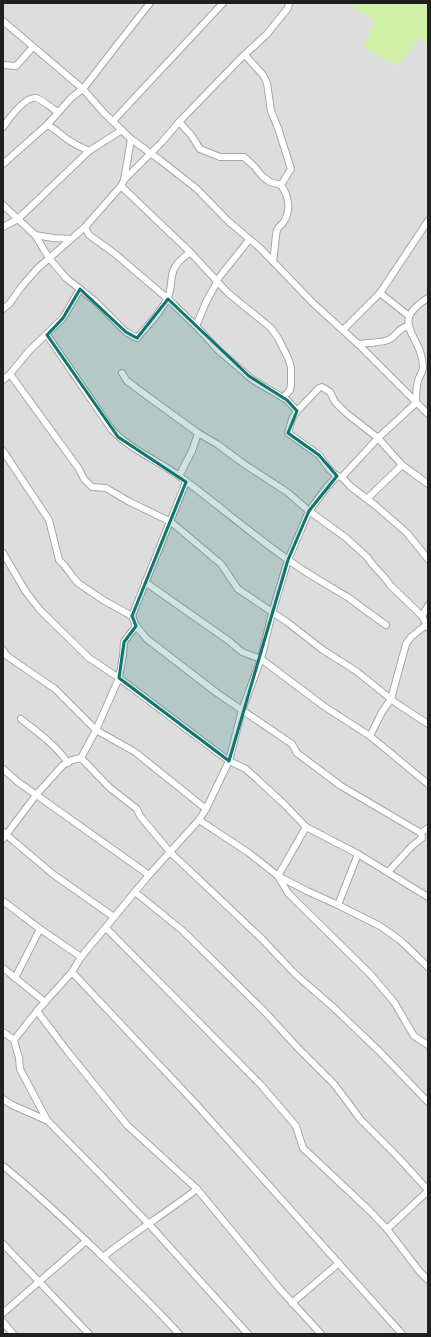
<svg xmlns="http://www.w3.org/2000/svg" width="431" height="1337" font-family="Lato,sans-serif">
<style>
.residential{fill:#dedddd}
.grass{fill:#d0f0a7}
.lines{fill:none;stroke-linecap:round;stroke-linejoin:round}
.street-casing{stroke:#a7a7a7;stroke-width:8}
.street{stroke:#fff;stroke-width:6}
.marked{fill:#0f766e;fill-opacity:0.2;stroke:#0f766e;stroke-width:3;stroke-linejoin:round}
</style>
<rect width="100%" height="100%" fill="#f1ece5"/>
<polygon class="residential" points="3,3 347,3 375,21 364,47 397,66 419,38 428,45 428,1334 3,1334"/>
<polygon class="grass" points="347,3 428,3 428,45 419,38 398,66 363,47 375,21"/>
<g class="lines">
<g class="street-casing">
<g id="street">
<polyline points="3,21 83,89 104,113 131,139 160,160 197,189 228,221 260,248 314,304 358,344 428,414"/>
<path d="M245 55 263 75 267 83 271 111 278 128 291 169 281 185C288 195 291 208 285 220 283 224 279 226 277 230 275 237 275 252 273 261"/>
<polyline points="3,65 16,66 33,47"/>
<polyline points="113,121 223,3"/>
<polyline points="179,122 191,135 200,149 220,157 244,157 254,166 262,176 270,182 281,185"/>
<path d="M47 125C54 128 58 132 63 136 71 143 81 147 89 151"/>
<path d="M3 127C9 119 25 96 36 98 43 100 51 108 58 112"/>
<polyline points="3,164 47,125 72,97 83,89 120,41 150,3"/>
<polyline points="124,180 162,142 179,122 239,60 267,34 288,8 289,3"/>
<polyline points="121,186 190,252 228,293 271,328 278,338 288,358 291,367 291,384 290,390 283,398"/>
<path d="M3 205 35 235 49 258 66 278 95 301 126 332 137 338C147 326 160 314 167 299 172 290 170 285 172 276 173 265 182 259 190 252"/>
<polyline points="3,227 18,219 89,151 122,130"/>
<polyline points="85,227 89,235 114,253 168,299 196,326 218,350 253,380 287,400 297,411 292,419 288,433 319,455 329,469 337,476"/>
<polyline points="35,235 53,238 71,239"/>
<polyline points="380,293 409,316"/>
<polyline points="3,309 10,303 22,286 38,268 85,227 121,186 124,180 131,139"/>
<polyline points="196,326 207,300 216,284 217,280 249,240"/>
<polyline points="343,330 380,293 428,221"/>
<path d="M47 335 112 430C131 450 157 460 179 476 216 503 250 533 287 559 307 574 328 585 349 598 361 607 373 616 386 625"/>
<path d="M358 344C366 343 384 343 390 339 397 335 399 328 408 326"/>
<polyline points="122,373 127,381 139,390 198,433 217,444 244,464 287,492 309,511 345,537 367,557 373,565 385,578 390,585 422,616 428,628"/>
<polyline points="10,374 79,469 84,479 92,487 106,488 128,501 171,522 221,564 238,589 287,622 323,650 356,671 396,703 428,724"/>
<polyline points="3,380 10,374 29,351 63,318 80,289"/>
<polyline points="297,411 319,388 322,387 330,392 335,402 346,413 378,438 402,465 428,484"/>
<polyline points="3,451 49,520 59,560 64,565 73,577 78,583 103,600 132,616 136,626 147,639 217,693 292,744 297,753 341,786 421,833 428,828"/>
<polyline points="179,476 192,451 198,433"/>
<polyline points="342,477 350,486 376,506 407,533 428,559"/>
<polyline points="367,499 402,465"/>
<polyline points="3,553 26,592 40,610 89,658 119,678 229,761 246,769 284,804 306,827 358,854 428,897"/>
<polyline points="145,582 229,641 242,652 261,659 325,707 370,736 428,784"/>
<polyline points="132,616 186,482"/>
<polyline points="422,616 428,606"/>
<polyline points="3,650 7,656 55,689 96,730 135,752 206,809"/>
<path d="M21 719C37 732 56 745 68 763"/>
<polyline points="370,736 382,712 391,699 406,644 411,637 426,625"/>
<polyline points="81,758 110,788 137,809 140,816 170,852 262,939 295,974 333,1007 379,1051 428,1102"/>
<polyline points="3,769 18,782 149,875"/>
<polyline points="199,820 249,853 278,876 307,891 338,905 380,926 401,941 428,967"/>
<polyline points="3,832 54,875 114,917"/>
<polyline points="3,839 36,795 63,765 72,760 81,758 96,730 119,678 123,656 124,642 136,626"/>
<polyline points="388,872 412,846 422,838 421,833"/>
<polyline points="278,876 288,893 371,975 394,1002 414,1036 428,1045"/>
<polyline points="278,876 306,827"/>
<polyline points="135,892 183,931 264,1011 298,1048 334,1084 361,1120 396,1155 428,1190"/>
<polyline points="3,901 40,929 81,957"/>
<polyline points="338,905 358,854"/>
<polyline points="106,928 261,1085 296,1126 303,1148 371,1212 387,1229 420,1272 428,1280"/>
<polyline points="3,968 45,1002"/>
<polyline points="72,972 195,1103 402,1334"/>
<polyline points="15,978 40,929"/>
<polyline points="37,1011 68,1052 127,1125 197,1189 279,1288 321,1334"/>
<polyline points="3,1032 14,1040"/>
<polyline points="3,1099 12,1105 46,1120"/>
<path d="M3 1166C37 1193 69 1224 100 1254 127 1280 154 1306 179 1334"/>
<polyline points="387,1229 428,1191"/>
<polyline points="3,1244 89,1334"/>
<path d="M103 1257C133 1233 166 1213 197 1189"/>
<polyline points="292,1303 339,1263"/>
<polyline points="3,1313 86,1241"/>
<polyline points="3,1322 13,1334"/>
<path d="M248 1334 148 1223 47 1120 20 1069 19 1058 14 1040 37 1011 72 972 81 957 149 875 199 820 206 809 229 761 242 710 261 659 272 613 288 560 309 511 327 487 337 476 342 477 378 438 416 403C416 396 416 388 418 381 419 376 423 372 423 367 423 336 387 323 428 298"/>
</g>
</g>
<use href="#street" class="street"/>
</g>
<path class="marked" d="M80 289 126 332 137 338 168 299 249 376 287 400 297 411 288 433 319 455 337 476 309 511 288 560 229 761 119 678 124 642 136 626 132 616 186 482 118 437 47 335 63 318Z"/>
<rect width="431" height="1337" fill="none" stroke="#202020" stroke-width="8"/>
</svg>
